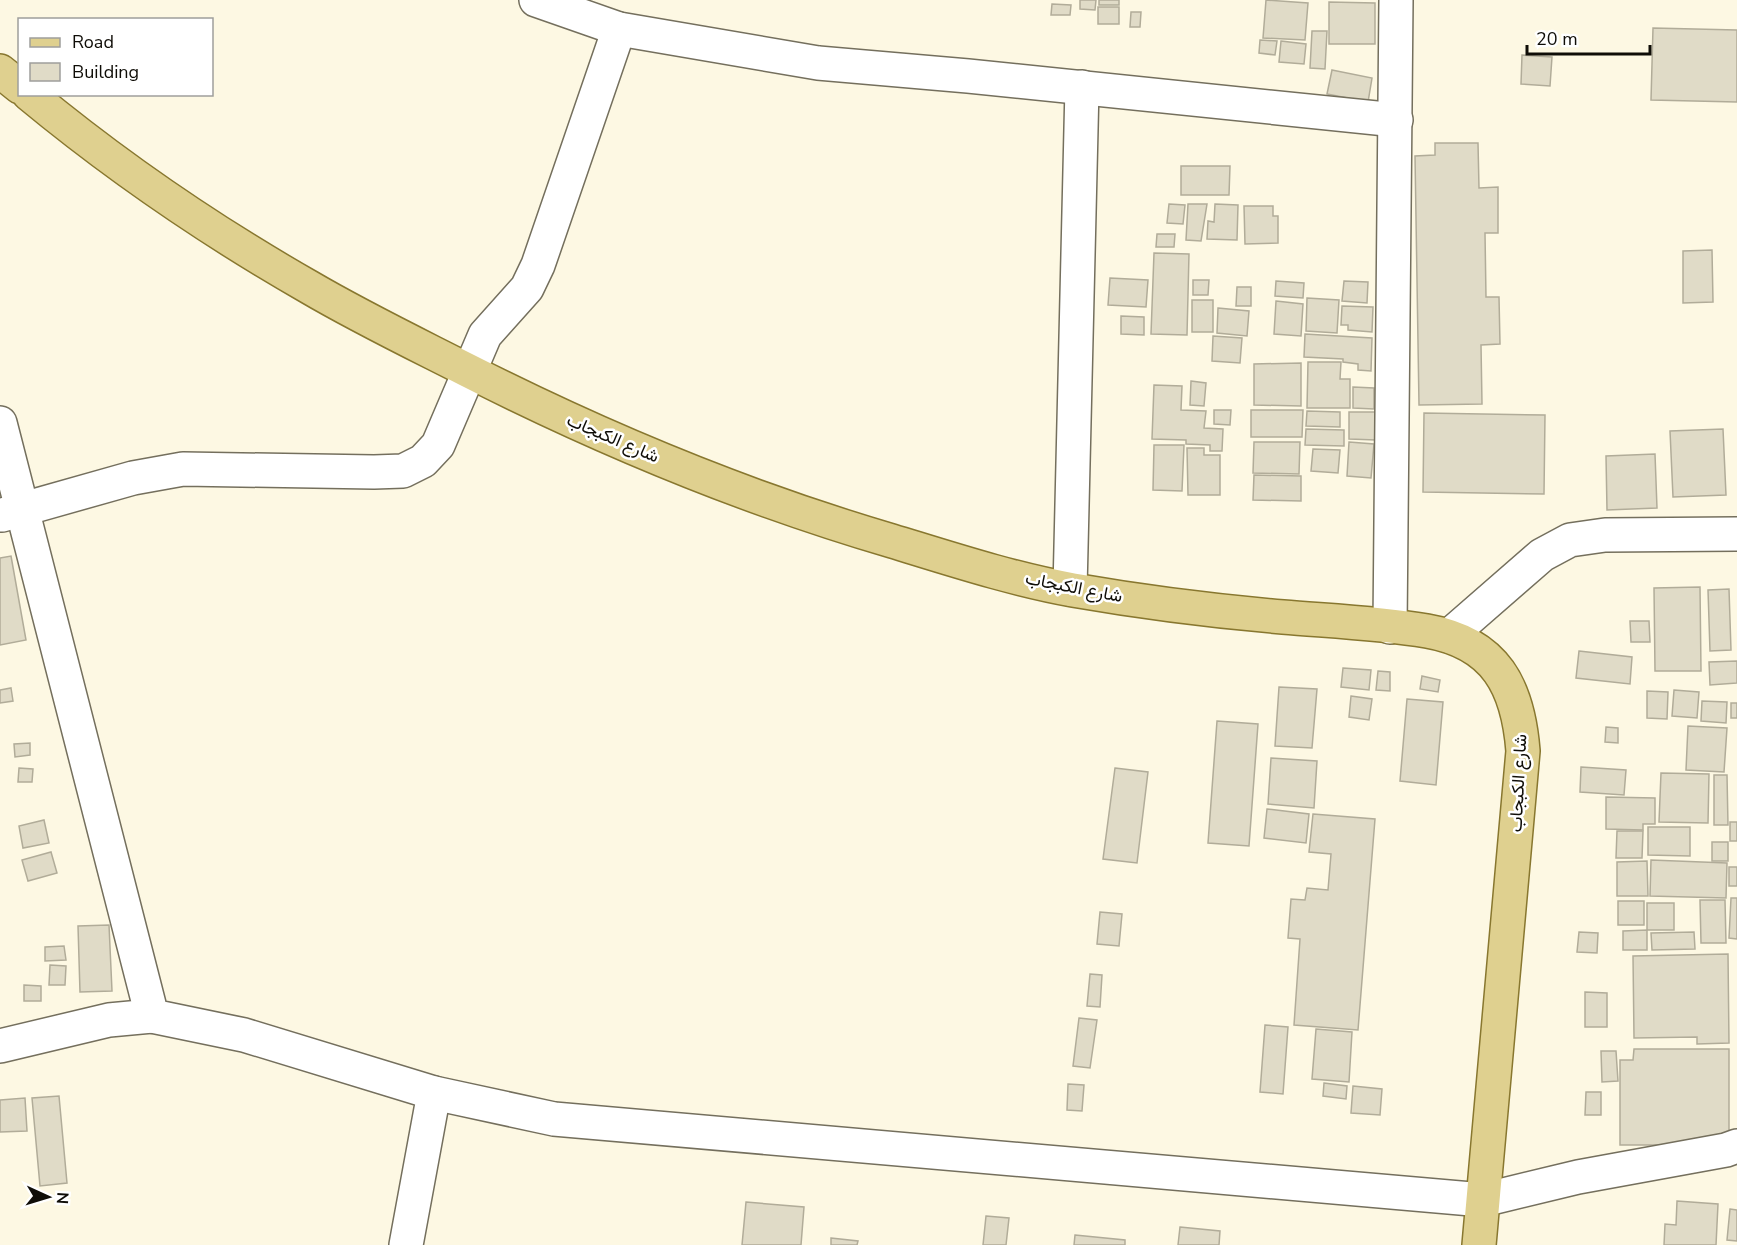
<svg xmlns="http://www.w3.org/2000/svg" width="1737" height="1245" font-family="'Nunito Sans',Vazirmatn,sans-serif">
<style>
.building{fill:#e0dbc7;stroke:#b1ac99;stroke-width:1.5}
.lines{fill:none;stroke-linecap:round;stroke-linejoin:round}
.minor-casing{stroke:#746f5d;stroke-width:36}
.major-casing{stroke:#88772f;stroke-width:36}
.minor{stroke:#fff;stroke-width:33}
.major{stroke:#dfd08f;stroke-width:33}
.labels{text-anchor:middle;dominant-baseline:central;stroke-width:5;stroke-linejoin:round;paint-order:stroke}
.street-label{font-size:18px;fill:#0f0d07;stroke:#fff}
</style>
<rect width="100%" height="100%" fill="#fdf8e3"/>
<g class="building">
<polygon points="1080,0 1096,0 1095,10 1080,9"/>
<rect x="1099" y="0" width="20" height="5"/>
<polygon points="1266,0 1308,3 1305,40 1263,38"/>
<polygon points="1329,2 1375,3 1375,44 1329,44"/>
<polygon points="1052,4 1071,5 1070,15 1051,15"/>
<rect x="1098" y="7" width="21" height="17"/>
<polygon points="1131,12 1141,12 1140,27 1130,27"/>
<polygon points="1653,28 1737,30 1737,102 1651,100"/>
<polygon points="1312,31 1327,31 1325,69 1310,68"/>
<polygon points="1260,40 1277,41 1275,55 1259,53"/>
<polygon points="1281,41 1306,44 1304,64 1279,62"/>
<polygon points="1522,55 1552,57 1550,86 1521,84"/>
<polygon points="1332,70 1372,78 1368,102 1327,94"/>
<polygon points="1435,143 1478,143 1479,188 1498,187 1498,233 1485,233 1486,297 1499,297 1500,344 1481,345 1482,404 1419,405 1415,156 1435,155"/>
<polygon points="1181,166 1230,166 1229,195 1181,195"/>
<polygon points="1169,204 1185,205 1183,224 1167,223"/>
<polygon points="1188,204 1207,204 1201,241 1186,240"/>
<polygon points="1215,204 1238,205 1237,240 1207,239 1208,221 1214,222"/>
<polygon points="1244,206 1273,206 1273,216 1278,216 1278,243 1245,244"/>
<polygon points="1157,234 1175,234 1174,247 1156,247"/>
<polygon points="1712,250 1713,302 1683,303 1683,251"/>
<polygon points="1154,253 1189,254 1187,335 1151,334"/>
<polygon points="1110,278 1148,280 1146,307 1108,305"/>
<polygon points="1193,280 1209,280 1208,295 1193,295"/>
<polygon points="1276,281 1304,283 1303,298 1275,296"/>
<polygon points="1344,281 1368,282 1367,303 1342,301"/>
<polygon points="1237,287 1251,287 1251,306 1236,306"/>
<polygon points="1307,298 1339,300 1337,333 1306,331"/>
<rect x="1192" y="300" width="21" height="32"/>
<polygon points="1276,301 1303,304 1301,336 1274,334"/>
<polygon points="1342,306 1373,307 1372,332 1348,330 1348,325 1341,325"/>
<polygon points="1218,308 1249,311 1247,336 1217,333"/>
<polygon points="1121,316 1144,317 1144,335 1121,334"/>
<polygon points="1305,334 1372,338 1371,371 1358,370 1358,364 1343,362 1343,359 1304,357"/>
<polygon points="1213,336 1242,338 1240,363 1212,361"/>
<polygon points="1308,362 1341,362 1340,379 1350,379 1350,408 1307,408"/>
<polygon points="1301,363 1301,406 1254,405 1254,364"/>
<polygon points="1191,381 1206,383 1204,406 1190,405"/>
<polygon points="1154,385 1182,386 1181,410 1206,411 1204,428 1223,429 1222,451 1210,451 1210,445 1186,444 1186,440 1152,439"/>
<polygon points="1353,387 1374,388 1374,409 1353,408"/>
<polygon points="1214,410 1231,410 1230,425 1214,424"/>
<polygon points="1251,410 1303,410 1302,437 1251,437"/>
<polygon points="1307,411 1340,412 1340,427 1306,426"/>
<polygon points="1349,412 1377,412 1376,440 1349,439"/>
<polygon points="1424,413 1545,415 1544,494 1423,492"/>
<polygon points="1306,429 1344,430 1344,446 1305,445"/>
<polygon points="1723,429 1726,495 1673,497 1670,431"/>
<polygon points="1254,442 1300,442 1299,474 1253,473"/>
<polygon points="1349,442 1374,444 1371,478 1347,476"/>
<polygon points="1154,445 1184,445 1182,491 1153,490"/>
<polygon points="1187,448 1204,448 1204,455 1220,455 1220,495 1188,495"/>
<polygon points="1313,449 1340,450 1338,473 1311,471"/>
<polygon points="1655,454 1657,508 1607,510 1606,456"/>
<polygon points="1254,475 1301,476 1301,501 1253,500"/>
<polygon points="11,556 26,640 0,645 0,558"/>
<polygon points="1700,587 1701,671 1655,671 1654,588"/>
<polygon points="1729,589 1731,650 1710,651 1708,590"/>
<polygon points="1630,621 1649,621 1650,642 1631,642"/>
<polygon points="1579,651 1632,657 1630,684 1576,678"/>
<polygon points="1737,661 1737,683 1710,685 1709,662"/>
<polygon points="1343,668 1371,670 1369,690 1341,687"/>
<polygon points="1378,671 1390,672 1390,691 1376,690"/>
<polygon points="1422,676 1440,680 1438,692 1420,689"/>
<polygon points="1279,687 1317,689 1312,748 1275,746"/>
<polygon points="11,688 13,701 0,703 0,690"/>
<polygon points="1674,690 1699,692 1697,718 1672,716"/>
<polygon points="1647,691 1668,692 1667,719 1647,718"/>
<polygon points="1351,696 1372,699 1369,720 1349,717"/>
<polygon points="1407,699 1443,702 1436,785 1400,781"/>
<polygon points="1702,701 1727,702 1726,723 1701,721"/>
<rect x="1731" y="703" width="6" height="15"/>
<polygon points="1217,721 1258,724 1249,846 1208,843"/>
<polygon points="1688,726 1727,728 1724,772 1686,770"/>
<polygon points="1606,727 1618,728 1618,743 1605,742"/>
<polygon points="30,743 30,755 15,757 14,744"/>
<polygon points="1271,758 1317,761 1314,808 1268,804"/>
<polygon points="1581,767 1626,770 1624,795 1580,792"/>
<polygon points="19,768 33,769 32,782 18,782"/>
<polygon points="1115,768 1148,772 1137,863 1103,859"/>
<polygon points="1661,773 1709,774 1708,823 1659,822"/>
<polygon points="1714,775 1727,775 1728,825 1714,825"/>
<polygon points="1606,797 1655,798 1655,824 1643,824 1643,830 1606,829"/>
<polygon points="1267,809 1309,814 1306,843 1264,838"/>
<polygon points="1313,814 1375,819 1358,1030 1294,1025 1300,939 1288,938 1291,899 1305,900 1307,888 1328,890 1331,854 1309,852"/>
<polygon points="44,820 49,843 23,848 19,826"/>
<rect x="1730" y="822" width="7" height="19"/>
<polygon points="1648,827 1690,827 1690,856 1648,855"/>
<polygon points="1617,831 1643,831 1642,858 1616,858"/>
<rect x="1712" y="842" width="16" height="19"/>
<polygon points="51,852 57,873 28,881 22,860"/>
<polygon points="1651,860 1727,863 1726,898 1650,896"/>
<polygon points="1647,861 1648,896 1617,896 1617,862"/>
<rect x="1729" y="867" width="8" height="19"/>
<polygon points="1731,898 1737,898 1737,939 1729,938"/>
<polygon points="1700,900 1725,900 1726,943 1701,943"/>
<rect x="1618" y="901" width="26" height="24"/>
<rect x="1647" y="903" width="27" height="27"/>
<polygon points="1100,912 1122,914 1119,946 1097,944"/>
<polygon points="109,925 112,991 80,992 78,926"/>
<polygon points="1647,930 1647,950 1623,950 1623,931"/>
<polygon points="1579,932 1598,933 1597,953 1577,952"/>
<polygon points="1694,932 1695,949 1652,950 1651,933"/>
<polygon points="64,946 66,960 45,961 45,947"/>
<polygon points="1728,954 1729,1043 1697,1044 1697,1037 1634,1038 1633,956"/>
<polygon points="50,965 66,966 65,985 49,985"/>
<polygon points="1090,974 1102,975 1100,1007 1087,1006"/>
<polygon points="24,985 41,986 41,1001 24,1001"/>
<polygon points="1585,992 1607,993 1607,1027 1585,1027"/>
<polygon points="1079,1018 1097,1020 1090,1068 1073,1066"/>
<polygon points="1265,1025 1288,1027 1283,1094 1260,1092"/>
<polygon points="1316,1029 1352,1032 1349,1082 1312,1079"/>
<polygon points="1634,1049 1729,1049 1729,1145 1620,1145 1620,1060 1633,1060"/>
<polygon points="1601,1051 1616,1051 1618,1081 1602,1082"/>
<polygon points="1324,1083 1347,1086 1346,1099 1323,1096"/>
<polygon points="1068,1084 1084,1085 1082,1111 1067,1110"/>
<polygon points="1353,1086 1382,1089 1380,1115 1351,1113"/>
<polygon points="1586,1092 1601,1092 1601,1115 1585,1115"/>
<polygon points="59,1096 67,1183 40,1186 32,1098"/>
<polygon points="25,1098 27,1131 0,1132 0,1100"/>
<polygon points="1677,1201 1718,1204 1716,1245 1664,1245 1665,1224 1676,1225"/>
<polygon points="746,1202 804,1207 801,1245 742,1245"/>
<polygon points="1730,1209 1737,1210 1737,1241 1727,1240"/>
<polygon points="986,1216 1009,1218 1006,1245 983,1245"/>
<polygon points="1180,1227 1220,1231 1219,1245 1178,1245"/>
<polygon points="1075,1235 1125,1240 1125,1245 1074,1245"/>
<polygon points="831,1238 858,1241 857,1245 831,1245"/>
</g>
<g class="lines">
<g class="minor-casing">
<g id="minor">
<polyline points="536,0 619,29 818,63 968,76 1396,120"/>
<polyline points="0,423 152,1016 244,1035 434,1093 406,1245"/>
<polyline points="2,515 133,478 183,469 374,472 403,471 423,461 438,445 485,335 527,288 538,265 619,29"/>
<polyline points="1070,589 1082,87"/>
<polyline points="1390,627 1396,0"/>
<polyline points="1449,636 1542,555 1570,540 1605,535 1737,534"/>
<polyline points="0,1046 109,1020 152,1016"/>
<polyline points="434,1093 554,1119 1483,1200 1578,1177 1726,1150 1737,1146"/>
</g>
</g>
<g class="major-casing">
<g id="major">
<polyline points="0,71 20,87"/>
<path d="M29 94C116 166 211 231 309 287 360 317 414 343 467 370 603 439 745 498 892 541 951 559 1012 579 1073 590 1142 602 1213 611 1283 617 1331 621 1380 623 1427 631 1496 643 1518 687 1523 751L1479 1245"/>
</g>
</g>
<use href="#minor" class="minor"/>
<use href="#major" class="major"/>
</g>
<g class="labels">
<g class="street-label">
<text transform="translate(613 438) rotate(23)">شارع الكبجاب</text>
<text transform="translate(1074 587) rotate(11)">شارع الكبجاب</text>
<text transform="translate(1518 783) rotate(-87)">شارع الكبجاب</text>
</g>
</g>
<rect x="18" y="18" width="195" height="78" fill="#ffffff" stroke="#9f9e9c" stroke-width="1.5"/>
<rect x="30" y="38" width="30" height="9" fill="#dfd08f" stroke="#9f9e9c" stroke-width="1.5"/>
<text x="72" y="48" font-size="18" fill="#0f0d07">Road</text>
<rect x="30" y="63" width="30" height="18" fill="#e0dbc7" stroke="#9f9e9c" stroke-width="1.5"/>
<text x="72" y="78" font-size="18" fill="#0f0d07">Building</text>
<g transform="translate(48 1197) rotate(94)" stroke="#ffffff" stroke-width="4.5" paint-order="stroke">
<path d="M0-4.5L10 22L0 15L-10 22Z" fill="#0f0d07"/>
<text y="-9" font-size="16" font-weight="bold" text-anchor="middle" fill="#0f0d07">N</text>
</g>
<path d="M1527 45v9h123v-9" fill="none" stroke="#0f0d07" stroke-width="3"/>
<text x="1536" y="45" font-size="18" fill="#0f0d07" stroke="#ffffff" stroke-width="4.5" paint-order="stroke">20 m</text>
</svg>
